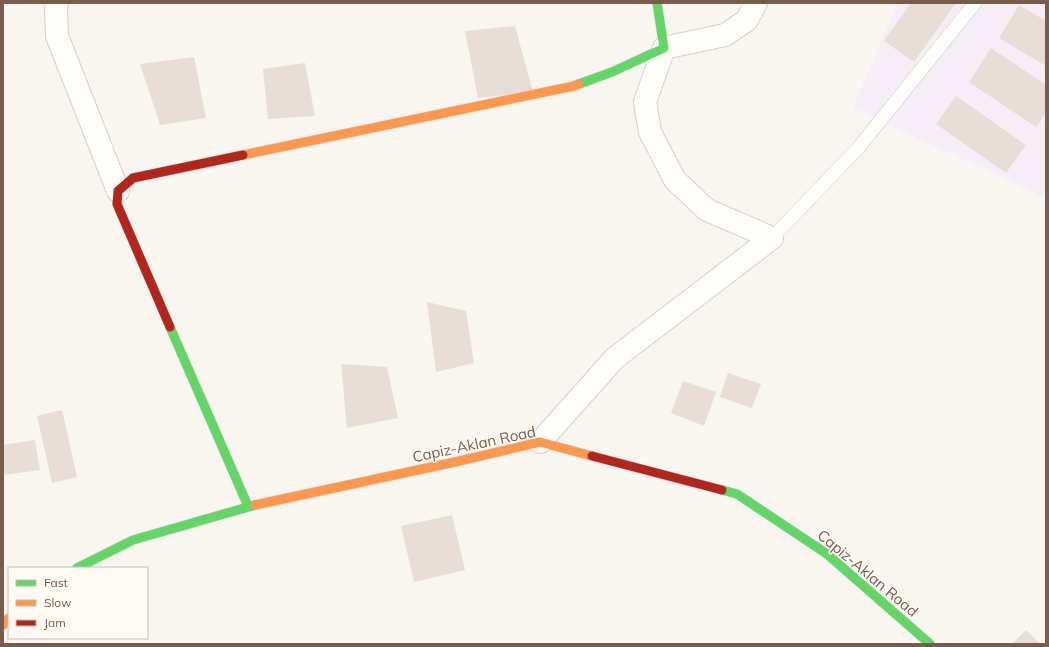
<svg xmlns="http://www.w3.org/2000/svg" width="1049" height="647" font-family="Mulish,sans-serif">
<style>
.education{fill:#f6eef6}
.building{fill:#e6ded7}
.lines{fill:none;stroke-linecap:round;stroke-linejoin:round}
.lane-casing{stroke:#d7d1cb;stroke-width:14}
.street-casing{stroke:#d7d1cb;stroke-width:24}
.fast-casing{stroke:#d9d2cb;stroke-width:10}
.slow-casing{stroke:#d9d2cb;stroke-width:10}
.jam-casing{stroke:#d9d2cb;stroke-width:10}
.lane{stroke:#fefefd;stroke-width:13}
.street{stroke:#fefefd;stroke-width:22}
.fast{stroke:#63d668;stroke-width:9}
.slow{stroke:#ff974d;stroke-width:9}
.jam{stroke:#b3261e;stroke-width:9}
.labels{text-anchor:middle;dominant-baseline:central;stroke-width:3;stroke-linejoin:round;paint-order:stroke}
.street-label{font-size:15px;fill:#7a5c4d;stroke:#fffaf3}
</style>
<rect width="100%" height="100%" fill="#f9f5f0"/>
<polygon class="education" points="897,3 1046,3 1046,198 853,108"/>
<g class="building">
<polygon points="911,3 956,3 914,62 884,41"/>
<polygon points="1019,5 1046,21 1046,66 999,38"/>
<polygon points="515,26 533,92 478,98 465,31"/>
<polygon points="991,48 1046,85 1046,113 1036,127 969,82"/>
<polygon points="194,57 206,118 160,125 140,64"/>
<polygon points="305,63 315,116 268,119 263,69"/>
<polygon points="956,96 1026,145 1006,173 936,124"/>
<polygon points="427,302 466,311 474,363 436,372"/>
<polygon points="341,364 387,367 398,418 347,428"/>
<polygon points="728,373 761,384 752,408 720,397"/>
<polygon points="683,381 716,392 704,426 671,413"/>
<polygon points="62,410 77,477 52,483 37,416"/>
<polygon points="35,440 40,470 3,475 3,445"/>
<polygon points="452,515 465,570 414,582 401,526"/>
<polygon points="1026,630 1040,644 1012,644"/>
</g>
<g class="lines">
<g class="lane-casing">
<polyline id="lane" points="772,238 859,147 975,3"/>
</g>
<g class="street-casing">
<g id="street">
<polyline points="57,3 56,9 57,36 118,191"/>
<polyline points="540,442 615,358 772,238 707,210 675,180 650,132 645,102 664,48 725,35 747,20 756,3"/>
</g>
</g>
<g class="fast-casing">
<g id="fast">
<polyline points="579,84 612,72 664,48 657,3"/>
<polyline points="170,327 248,506"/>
<polyline points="722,490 737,494 827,554 930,644"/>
<polyline points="77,568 133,540 255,505"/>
</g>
</g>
<g class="slow-casing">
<g id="slow">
<polyline points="243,155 574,86 579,84"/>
<polyline points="255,505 455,462 540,442 592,456"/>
<polyline points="3,625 9,618"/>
</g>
</g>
<g class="jam-casing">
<g id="jam">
<polyline points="170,327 117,204 118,191 133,178 243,155"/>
<polyline points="592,456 722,490"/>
</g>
</g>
<use href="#lane" class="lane"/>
<use href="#street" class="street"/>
<use href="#fast" class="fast"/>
<use href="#slow" class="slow"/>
<use href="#jam" class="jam"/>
</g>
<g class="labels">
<g class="street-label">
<text transform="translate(474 444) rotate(-12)">Capiz-Aklan Road</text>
<text transform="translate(868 573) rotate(40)">Capiz-Aklan Road</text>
</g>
</g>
<rect width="1049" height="647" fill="none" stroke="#7a5c4d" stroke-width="8"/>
<rect x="8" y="567" width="140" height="72" fill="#fffaf3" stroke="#cabbb1"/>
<rect x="16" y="580" width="20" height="6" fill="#63d668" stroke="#cabbb1"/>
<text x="44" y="587" font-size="12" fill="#7a5c4d">Fast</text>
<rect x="16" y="600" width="20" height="6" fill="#ff974d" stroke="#cabbb1"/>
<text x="44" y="607" font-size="12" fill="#7a5c4d">Slow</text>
<rect x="16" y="620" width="20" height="6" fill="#b3261e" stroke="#cabbb1"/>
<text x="44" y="627" font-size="12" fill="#7a5c4d">Jam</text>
</svg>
